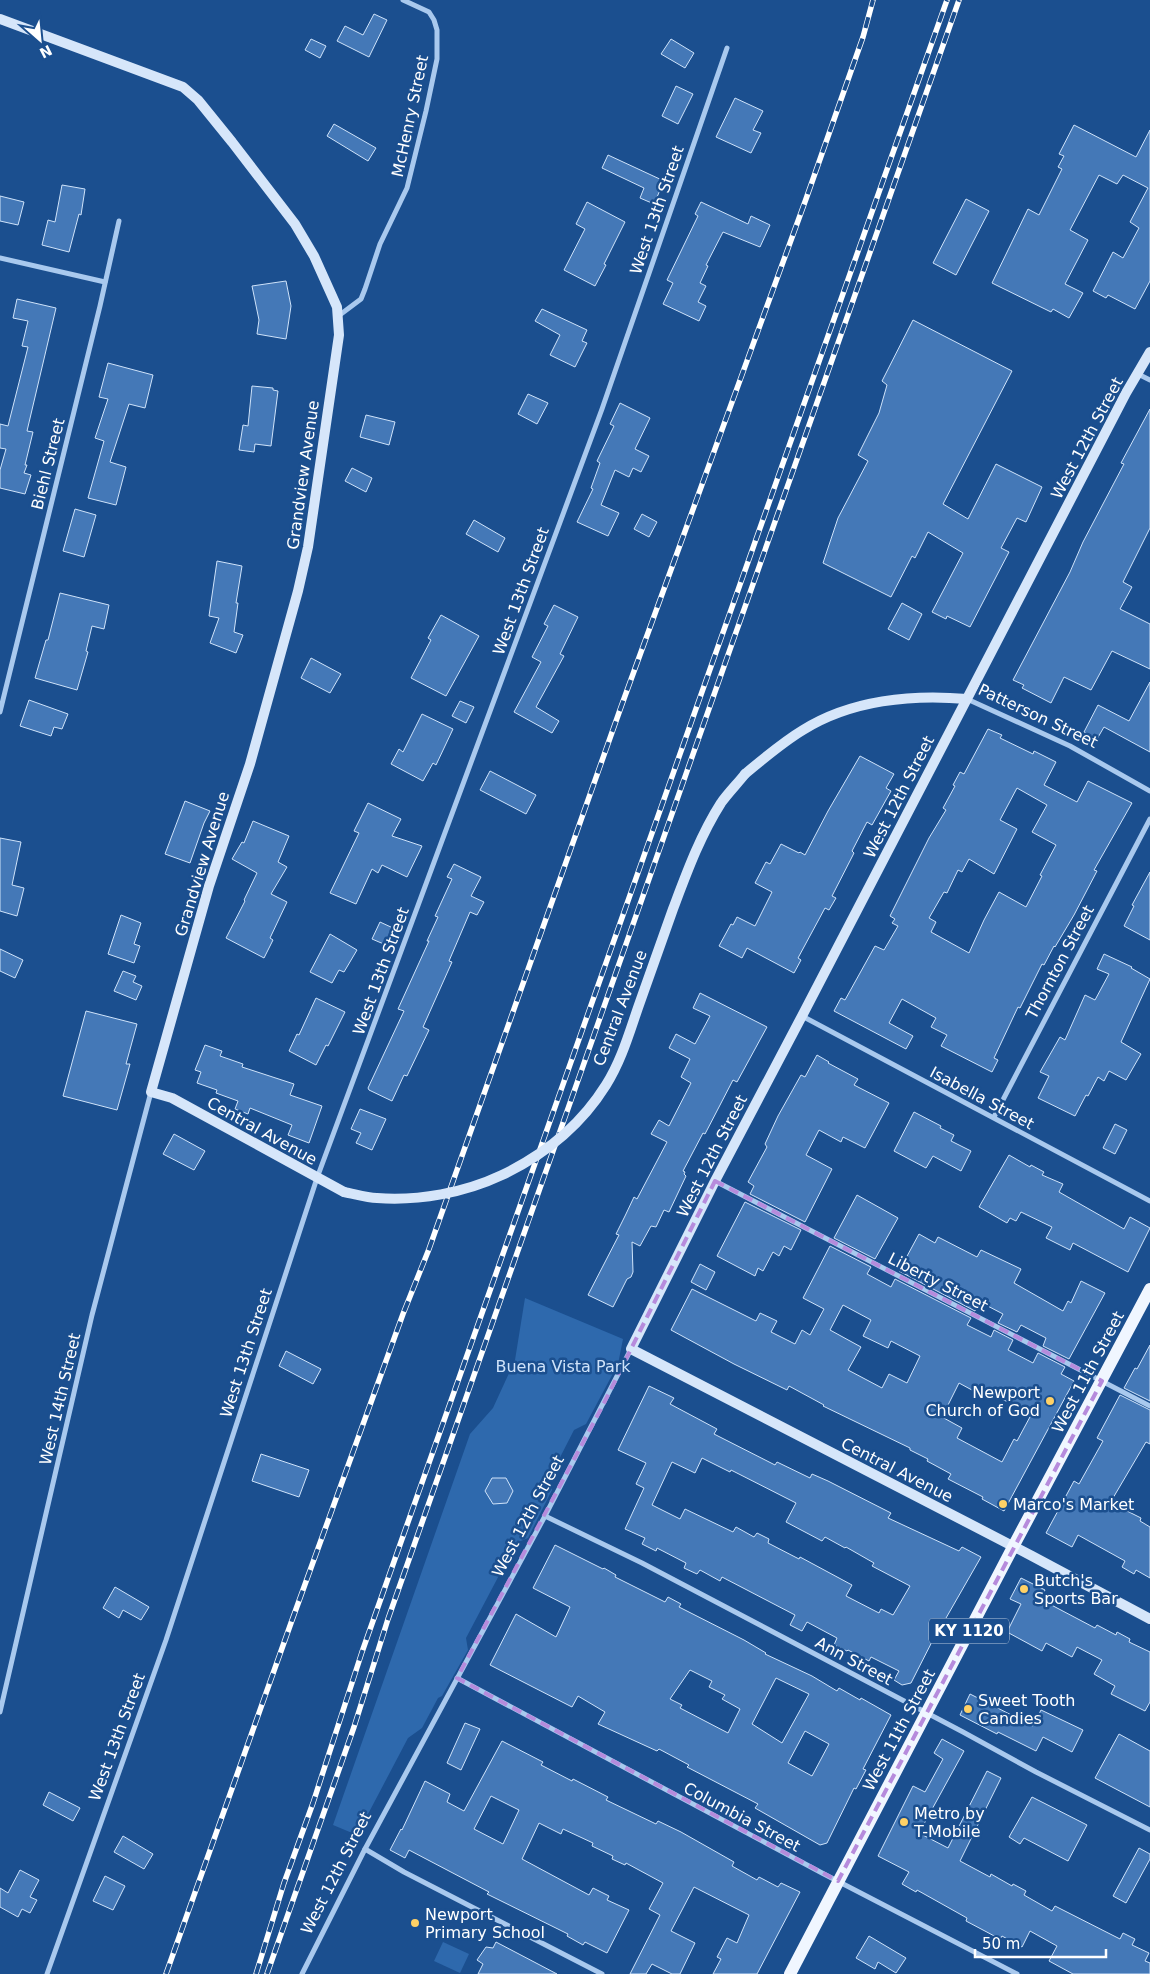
<svg xmlns="http://www.w3.org/2000/svg" width="1150" height="1974" font-family="'DejaVu Sans',sans-serif">
<style>
.green{fill:#2e69ad}
.building{fill:#4478b7;stroke:#cfe3fa;fill-rule:evenodd}
.lines{fill:none;stroke-linecap:round;stroke-linejoin:round}
.street{stroke:#a9c9ee;stroke-width:5}
.secondary{stroke:#d6e6fa;stroke-width:10}
.primary{stroke:#f0f6ff;stroke-width:12}
.rail-casing{stroke:#fff;stroke-width:5.5}
.rail{stroke:#1b4f8f;stroke-width:4;stroke-dasharray:11;stroke-linecap:butt}
.secondary-bridge{stroke:#d6e6fa;stroke-width:10}
.marked{fill:none;stroke:#b68bdc;stroke-width:4;stroke-dasharray:10 6;stroke-linejoin:round}
.poi-dot{fill:#ffd166;stroke:#1b4f8f;stroke-width:2}
.labels{text-anchor:middle;dominant-baseline:central;stroke-width:5;stroke-linejoin:round;paint-order:stroke}
.shield{fill:#1b4f8f;stroke:#bbcadd;stroke-width:1}
.shield-label{font-size:15px;font-weight:bold;fill:#fff}
.street-label{font-size:16px;fill:#fff;stroke:#1b4f8f}
.park-label{font-size:16px;fill:#cfe3fa;stroke:#1b4f8f}
.poi-label{font-size:16px;fill:#fff;stroke:#1b4f8f;text-anchor:start}
</style>
<rect width="100%" height="100%" fill="#1b4f8f"/>
<g class="green">
<polygon points="525,1298 623,1339 618,1364 586,1424 574,1430 550,1477 552,1490 528,1538 516,1543 466,1638 468,1650 442,1696 438,1698 422,1728 408,1738 357,1835 333,1825 470,1434 493,1408 515,1360"/>
<polygon points="443,1942 469,1954 460,1973 434,1961"/>
</g>
<g class="building">
<polygon points="374,14 387,20 369,57 337,41 345,26 363,35"/>
<polygon points="311,39 326,46 320,58 305,50"/>
<polygon points="671,39 694,53 685,68 661,54"/>
<polygon points="676,86 693,94 678,124 662,116"/>
<polygon points="735,98 763,111 753,130 761,133 751,153 716,137"/>
<polygon points="334,124 376,148 368,161 327,136"/>
<polygon points="1074,125 1136,157 1150,130 1150,281 1135,309 1108,295 1106,298 1093,291 1113,252 1123,258 1139,228 1130,222 1148,188 1123,175 1117,184 1099,175 1070,230 1088,240 1065,284 1083,293 1069,318 1053,309 1051,312 992,283 1028,209 1039,215 1062,169 1058,167 1064,156 1059,154"/>
<polygon points="608,155 664,181 654,204 640,198 644,188 602,168"/>
<polygon points="62,185 85,189 81,215 79,214 69,252 42,245 48,220 55,222"/>
<polygon points="0,196 24,202 18,225 0,221"/>
<polygon points="966,199 989,211 956,275 933,263"/>
<polygon points="587,202 625,222 604,264 606,265 595,286 564,270 585,229 576,224"/>
<polygon points="701,202 748,224 751,216 770,225 760,247 723,232 706,265 708,266 700,283 706,286 698,302 706,306 699,321 663,304 673,283 667,280 698,216 695,214"/>
<polygon points="286,281 291,306 286,339 257,334 259,320 252,286"/>
<polygon points="17,299 56,308 27,431 33,432 25,465 27,465 24,473 31,475 25,494 0,488 0,470 6,449 0,448 0,424 8,426 28,347 22,346 28,321 13,318"/>
<polygon points="542,309 587,330 582,341 587,343 575,367 550,355 560,335 535,321"/>
<polygon points="913,320 1012,371 943,504 968,519 996,464 1042,487 1026,522 1017,518 1001,548 1009,552 970,627 947,616 946,619 932,612 963,553 928,532 915,558 912,556 891,597 823,563 838,518 868,461 858,455 879,413 887,385 882,381"/>
<polygon points="108,363 153,375 145,408 129,404 110,462 126,467 116,505 88,498 104,441 95,438 108,399 99,397"/>
<polygon points="252,386 273,388 273,390 278,391 271,446 255,444 254,452 239,450 243,425 248,426"/>
<polygon points="528,394 548,403 537,424 518,414"/>
<polygon points="620,403 650,418 635,449 649,456 641,472 633,468 629,477 615,470 601,505 619,513 608,536 577,522 593,489 591,488 600,463 597,461 614,426 610,424"/>
<polygon points="1150,409 1150,528 1123,582 1132,587 1120,609 1150,624 1150,669 1112,651 1091,690 1064,677 1051,703 1022,688 1024,685 1013,680 1070,572 1083,542 1124,464 1121,463"/>
<polygon points="366,415 395,422 389,445 360,437"/>
<polygon points="352,468 372,478 366,492 345,481"/>
<polygon points="75,509 96,515 84,557 63,551"/>
<polygon points="642,514 657,522 649,537 634,529"/>
<polygon points="474,520 505,538 498,552 466,534"/>
<polygon points="217,561 242,566 236,603 238,603 234,632 243,635 236,653 210,643 219,618 209,616"/>
<polygon points="60,593 109,605 104,629 92,626 86,651 88,652 77,690 35,678 46,640 48,640"/>
<polygon points="902,603 922,614 909,640 888,629"/>
<polygon points="554,605 578,617 560,654 564,656 536,707 559,721 552,733 514,712 541,662 532,657 548,626 544,624"/>
<polygon points="441,615 479,636 446,696 411,678 431,640 428,638"/>
<polygon points="311,658 341,674 330,693 301,678"/>
<polygon points="1150,682 1150,752 1104,727 1097,739 1084,732 1098,705 1129,721"/>
<polygon points="29,700 68,714 62,729 54,727 51,736 20,726"/>
<polygon points="460,701 474,707 466,723 452,716"/>
<polygon points="422,714 453,729 436,765 433,763 423,781 391,764 399,749 403,752"/>
<path d="M988 729 1002 735 1000 738 1033 754 1034 751 1056 762 1044 785 1077 802 1088 781 1132 803 1094 870 1097 871 1074 915 1055 947 1054 946 1044 965 1042 964 1020 1008 1018 1007 994 1058 998 1060 992 1072 941 1046 947 1035 931 1027 936 1018 902 999 889 1023 913 1036 906 1049 834 1011 841 998 845 1000 875 946 884 950 898 926 892 923 895 919 890 916 929 838 946 810 943 808 955 786 953 785 960 772 964 774ZM1017 788 1047 805 1032 832 1056 845 1040 875 1042 876 1026 907 999 892 984 920 969 953 931 932 936 922 929 918 944 892 947 893 958 870 962 872 969 859 994 874 1017 829 1000 820Z"/>
<polygon points="860,756 894,774 886,788 891,791 872,825 867,822 852,851 854,853 832,896 836,898 829,910 825,908 798,958 801,960 794,973 747,948 742,958 719,946 731,924 733,925 737,917 755,926 772,892 755,883 766,862 770,864 781,844 799,853 800,852 805,855 828,811"/>
<polygon points="490,771 536,795 526,814 480,790"/>
<polygon points="185,801 210,811 204,823 190,863 165,854"/>
<polygon points="368,803 401,819 392,836 422,846 407,877 382,865 378,873 372,869 356,904 330,893 359,833 354,831"/>
<polygon points="253,821 289,836 278,862 287,867 271,894 287,902 270,938 273,940 264,958 226,938 245,901 244,900 257,873 232,859 242,842 244,843"/>
<polygon points="0,838 21,842 12,885 24,888 17,916 0,911"/>
<polygon points="454,864 481,877 471,896 484,902 477,915 470,912 449,961 452,962 423,1027 429,1030 407,1076 404,1075 392,1101 369,1090 368,1088 404,1011 398,1009 429,941 427,941 438,917 435,916 452,879 447,877"/>
<polygon points="1150,872 1150,940 1124,926 1134,906 1132,905"/>
<polygon points="121,915 141,923 134,944 140,946 134,963 108,954"/>
<polygon points="380,922 393,928 386,945 372,939"/>
<polygon points="330,934 357,950 344,972 339,970 332,983 310,972"/>
<polygon points="0,949 23,960 15,978 0,971"/>
<polygon points="1104,954 1132,967 1131,968 1150,979 1121,1042 1141,1054 1126,1080 1109,1071 1104,1081 1098,1077 1088,1096 1086,1095 1075,1116 1038,1098 1049,1076 1040,1072 1060,1037 1065,1040 1085,995 1095,1000 1109,974 1097,969"/>
<polygon points="123,971 136,976 133,982 142,986 136,1000 114,991"/>
<polygon points="700,993 767,1027 737,1082 733,1080 705,1134 703,1133 683,1171 685,1172 684,1174 686,1176 669,1212 664,1210 656,1227 651,1226 640,1246 632,1242 633,1272 631,1277 627,1279 613,1307 588,1295 619,1235 616,1234 625,1216 634,1197 637,1199 667,1142 651,1134 659,1120 669,1126 691,1083 681,1077 690,1059 669,1048 676,1034 695,1044 710,1016 693,1008"/>
<polygon points="316,998 345,1012 328,1046 326,1045 316,1065 289,1051 297,1034 299,1035"/>
<polygon points="86,1011 137,1024 126,1064 130,1064 117,1110 63,1096"/>
<polygon points="205,1045 222,1051 220,1056 243,1064 242,1067 294,1084 290,1095 322,1106 309,1143 288,1135 292,1125 250,1108 248,1114 235,1109 238,1101 216,1093 217,1090 197,1083 201,1072 195,1070"/>
<polygon points="817,1055 829,1062 828,1063 858,1079 854,1085 889,1103 865,1148 843,1137 841,1142 819,1130 806,1155 832,1169 805,1222 750,1194 754,1186 748,1182 767,1147 765,1144 778,1116 801,1075 805,1077"/>
<polygon points="360,1109 386,1119 372,1150 356,1143 361,1133 351,1129"/>
<polygon points="914,1112 941,1126 940,1128 954,1135 951,1141 971,1151 961,1171 933,1156 926,1168 894,1151"/>
<polygon points="1115,1124 1127,1130 1115,1154 1103,1148"/>
<polygon points="174,1134 205,1151 194,1170 163,1154"/>
<polygon points="1009,1155 1030,1167 1031,1165 1044,1172 1042,1175 1063,1184 1059,1192 1124,1229 1130,1217 1150,1228 1128,1272 1073,1243 1070,1250 1046,1238 1052,1227 1021,1212 1016,1221 1010,1218 1007,1223 979,1207"/>
<polygon points="857,1195 898,1218 875,1259 834,1238"/>
<polygon points="745,1202 801,1230 791,1250 784,1246 779,1256 773,1252 763,1271 758,1268 755,1276 717,1256"/>
<polygon points="919,1234 935,1243 938,1237 977,1257 981,1250 1021,1269 1014,1283 1063,1311 1068,1301 1071,1303 1081,1281 1105,1293 1069,1359 1043,1346 1046,1338 1021,1325 1017,1332 998,1323 1003,1314 980,1302 975,1311 899,1271"/>
<path d="M830 1246 871 1267 867 1274 891 1287 895 1279 971 1318 967 1325 991 1337 994 1330 1013 1340 1008 1350 1033 1363 1038 1353 1065 1367 1061 1374 1074 1381 1004 1511 982 1499 983 1497 948 1479 951 1474 927 1461 928 1459 910 1450V1448L823 1406 824 1405 789 1386 787 1390 734 1364 671 1330 692 1289 756 1321 760 1313 777 1321 771 1332 795 1344 802 1330 810 1335 824 1309 803 1298ZM843 1305 871 1320 863 1336 888 1348 891 1341 920 1356 907 1383 889 1374 882 1388 848 1370 861 1347 830 1330ZM959 1383 983 1396 986 1390 1031 1415 1017 1441 1014 1439 1002 1462 957 1438 962 1428 942 1417Z"/>
<polygon points="700,1264 715,1272 706,1290 691,1282"/>
<polygon points="1150,1345 1150,1401 1124,1388 1135,1368 1137,1369"/>
<polygon points="286,1351 321,1369 313,1384 279,1366"/>
<path d="M649 1386 674 1398 670 1404 717 1429 714 1434 775 1465 777 1462 810 1478 812 1474 828 1481 891 1513 888 1518 959 1551 962 1547 981 1557 942 1625 941 1624 911 1683 902 1685 894 1680 899 1671 871 1657 869 1661 848 1650 847 1651 834 1645 837 1638 807 1622 802 1631 790 1625 795 1615 722 1577 720 1581 700 1570 697 1574 684 1568 686 1563 657 1548 656 1551 642 1544 645 1538 625 1529 644 1488 636 1484 646 1463 618 1450ZM702 1458 730 1472 731 1470 796 1503 786 1522 822 1541 825 1537 845 1548 846 1547 874 1563 872 1566 910 1586 893 1615 881 1609 879 1613 846 1596 852 1585 800 1557 799 1559 768 1543 769 1539 757 1533 754 1537 736 1527 733 1532 685 1509 680 1519 652 1505 672 1462 695 1473Z"/>
<polygon points="1120,1395 1150,1410 1150,1444 1146,1442 1113,1498 1123,1504 1121,1508 1141,1518 1140,1521 1150,1527 1150,1578 1136,1570 1134,1574 1122,1567 1125,1561 1078,1535 1072,1547 1046,1533 1074,1481 1079,1484 1103,1441 1097,1438"/>
<polygon points="261,1454 309,1470 299,1497 252,1481"/>
<polygon points="492,1478 506,1478 513,1491 507,1503 493,1504 485,1491"/>
<path d="M555 1545 603 1569 604 1568 616 1575 615 1577 665 1602 668 1597 681 1604 679 1607 744 1640 766 1653 765 1654 812 1676 837 1691 839 1688 860 1700 861 1698 891 1715 863 1769 866 1770 856 1789 854 1788 827 1843 820 1845 755 1808 758 1804 687 1767 689 1765 659 1749 657 1751 598 1724 605 1712 578 1696 572 1707 490 1665 516 1614 556 1637 570 1607 533 1588ZM690 1670 712 1681 709 1687 725 1695 722 1699 740 1709 728 1733 680 1708 682 1705 670 1699ZM776 1678 809 1694 782 1743 752 1724ZM805 1731 829 1744 812 1776 788 1763Z"/>
<polygon points="1021,1578 1045,1590 1040,1599 1095,1628 1097,1625 1116,1635 1117,1632 1130,1639 1129,1642 1150,1652 1150,1702 1145,1711 1111,1694 1115,1686 1094,1674 1102,1660 1077,1647 1072,1657 1046,1643 1042,1651 1007,1632 1021,1604 1010,1599"/>
<polygon points="115,1587 149,1607 141,1620 123,1610 119,1618 103,1608"/>
<polygon points="970,1694 1033,1726 1041,1710 1083,1730 1072,1752 1043,1737 1036,1751 998,1732 997,1734 960,1715"/>
<polygon points="465,1723 480,1729 461,1770 447,1763"/>
<polygon points="1119,1734 1150,1751 1150,1807 1095,1778"/>
<polygon points="942,1739 964,1751 919,1833 948,1848 987,1771 1001,1778 960,1861 990,1877 991,1874 1012,1886 1013,1884 1026,1891 1024,1895 1052,1911 1055,1906 1120,1939 1123,1933 1135,1939 1132,1945 1149,1953 1145,1961 1150,1963 1150,1974 1073,1974 1049,1961 1057,1946 1030,1931 1022,1947 1002,1936 1000,1939 966,1921 967,1918 917,1890 916,1892 902,1884 909,1872 878,1856 913,1786 925,1792 943,1759 934,1753"/>
<path d="M502 1741 543 1762 541 1765 572 1781 573 1779 608 1797 606 1800 656 1824 658 1821 681 1832 734 1862 732 1866 757 1880 759 1877 778 1887 781 1883 800 1892 757 1974H713L721 1959 717 1957 727 1938 737 1943 749 1915 694 1887 671 1931 695 1943 680 1974H672L652 1964 646 1974H630L660 1915 649 1909 663 1883 626 1863 625 1865 612 1859 613 1856 592 1846 593 1843 563 1829 561 1834 539 1823 522 1859 589 1895 593 1888 609 1896 607 1900 629 1910 607 1953 585 1942 583 1945 567 1936 568 1934 487 1894 489 1892 409 1850 405 1858 390 1850 401 1829 402 1830 425 1781 450 1794 447 1802 464 1811ZM491 1796 519 1810 503 1844 474 1829Z"/>
<polygon points="49,1792 80,1808 73,1821 43,1805"/>
<polygon points="1032,1797 1087,1825 1068,1861 1024,1838 1020,1844 1009,1837"/>
<polygon points="123,1836 153,1854 144,1869 114,1852"/>
<polygon points="1139,1848 1150,1854 1150,1859 1126,1903 1113,1896"/>
<polygon points="20,1870 39,1880 30,1897 37,1900 30,1913 22,1909 18,1917 0,1907 0,1888 8,1893"/>
<polygon points="105,1876 125,1886 113,1910 93,1901"/>
<polygon points="869,1936 906,1958 896,1973 878,1962 875,1969 856,1958"/>
<polygon points="496,1942 557,1974 478,1974 483,1964 477,1960 486,1947 493,1948"/>
</g>
<g class="lines">
<g class="street">
<polyline points="0,258 105,282"/>
<polyline points="337,317 361,299 365,289 380,244 407,188 426,111 437,59 437,30 434,20 429,12 403,0"/>
<polyline points="1138,374 1150,380"/>
<polyline points="967,699 1070,746 1150,791"/>
<polyline points="0,712 100,306 119,221"/>
<polyline points="802,1016 1150,1201"/>
<polyline points="994,1117 1150,819"/>
<polyline points="715,1181 1150,1406"/>
<polyline points="545,1516 642,1563 739,1614 963,1732 1036,1772 1150,1830"/>
<polyline points="457,1678 822,1873 1017,1974"/>
<polyline points="0,1712 92,1315 151,1092"/>
<polyline points="365,1849 404,1872 602,1974"/>
<polyline points="47,1974 166,1640 317,1178 602,409 727,48"/>
<polyline points="302,1974 365,1849 545,1516 631,1349"/>
</g>
<g class="secondary">
<polyline points="0,19 183,87 198,100 232,142 295,224 314,256 337,307 339,335 308,547 298,591 250,764 209,886 151,1092 172,1098 344,1192"/>
<polyline points="1150,352 1126,393 802,1016 715,1181 631,1349 1032,1556 1150,1619"/>
<path d="M745 774C764 758 783 742 803 730 851 700 912 694 967 699"/>
</g>
<polyline class="primary" points="790,1974 1013,1547 1150,1289"/>
<g class="rail-casing">
<g id="rail">
<polyline points="166,1974 291,1623 403,1314 429,1249 621,707 806,199 863,37 873,0"/>
<polyline points="256,1974 284,1883 313,1803 362,1652 947,0"/>
<polyline points="267,1974 354,1727 388,1619 959,0"/>
</g>
</g>
<use href="#rail" class="rail"/>
<path class="secondary-bridge" d="M344 1192C355 1194 366 1198 377 1198 419 1201 464 1193 502 1175 544 1155 581 1125 606 1085 622 1060 630 1030 640 1002 651 971 662 940 673 909 687 872 700 836 721 803 728 793 738 783 745 774"/>
</g>
<path class="marked" d="M715 1181 1102 1381 838 1881 457 1678 602 1407Z"/>
<g class="poi-dot">
<circle cx="1050" cy="1401" r="5"/>
<circle cx="1003" cy="1504" r="5"/>
<circle cx="1024" cy="1589" r="5"/>
<circle cx="968" cy="1709" r="5"/>
<circle cx="904" cy="1822" r="5"/>
<circle cx="415" cy="1923" r="5"/>
</g>
<g class="labels">
<rect class="shield" x="929" y="1618.5" width="80" height="25" rx="4"/>
<g class="shield-label">
<text x="969" y="1631">KY 1120</text>
</g>
<g class="street-label">
<text transform="translate(410 116) rotate(-78)">McHenry Street</text>
<text transform="translate(657 210) rotate(-71)">West 13th Street</text>
<text transform="translate(1087 438) rotate(-62)">West 12th Street</text>
<text transform="translate(48 464) rotate(-76)">Biehl Street</text>
<text transform="translate(303 475) rotate(-82)">Grandview Avenue</text>
<text transform="translate(521 591) rotate(-70)">West 13th Street</text>
<text transform="translate(1038 716) rotate(25)">Patterson Street</text>
<text transform="translate(899 797) rotate(-63)">West 12th Street</text>
<text transform="translate(202 864) rotate(-73)">Grandview Avenue</text>
<text transform="translate(1060 962) rotate(-62)">Thornton Street</text>
<text transform="translate(381 971) rotate(-70)">West 13th Street</text>
<text transform="translate(620 1008) rotate(-69)">Central Avenue</text>
<text transform="translate(982 1098) rotate(28)">Isabella Street</text>
<text transform="translate(262 1131) rotate(29)">Central Avenue</text>
<text transform="translate(712 1156) rotate(-63)">West 12th Street</text>
<text transform="translate(938 1282) rotate(27)">Liberty Street</text>
<text transform="translate(246 1353) rotate(-72)">West 13th Street</text>
<text transform="translate(1088 1372) rotate(-62)">West 11th Street</text>
<text transform="translate(60 1399) rotate(-77)">West 14th Street</text>
<text transform="translate(897 1470) rotate(27)">Central Avenue</text>
<text transform="translate(528 1516) rotate(-62)">West 12th Street</text>
<text transform="translate(854 1661) rotate(28)">Ann Street</text>
<text transform="translate(899 1730) rotate(-62)">West 11th Street</text>
<text transform="translate(117 1737) rotate(-70)">West 13th Street</text>
<text transform="translate(742 1817) rotate(28)">Columbia Street</text>
<text transform="translate(336 1873) rotate(-63)">West 12th Street</text>
</g>
<g class="park-label">
<text x="563" y="1366">Buena Vista Park</text>
</g>
<g class="poi-label">
<text x="1040" y="1392" text-anchor="end">Newport<tspan x="1040" dy="18">Church of God</tspan></text>
<text x="1013" y="1504">Marco's Market</text>
<text x="1034" y="1580">Butch's<tspan x="1034" dy="18">Sports Bar</tspan></text>
<text x="978" y="1700">Sweet Tooth<tspan x="978" dy="18">Candies</tspan></text>
<text x="914" y="1813">Metro by<tspan x="914" dy="18">T-Mobile</tspan></text>
<text x="425" y="1914">Newport<tspan x="425" dy="18">Primary School</tspan></text>
</g>
</g>
<g transform="translate(40 40) rotate(153)" stroke="#1b4f8f" stroke-width="4" paint-order="stroke">
<path d="M0-4L9 19L0 12L-9 19Z" fill="#ffffff"/>
<text y="-8" font-size="14" font-weight="bold" text-anchor="middle" fill="#ffffff">N</text>
</g>
<path d="M975 1949v8h131v-8" fill="none" stroke="#ffffff" stroke-width="2.5"/>
<text x="982" y="1949" font-size="15" fill="#ffffff" stroke="#1b4f8f" stroke-width="4" paint-order="stroke">50 m</text>
</svg>
